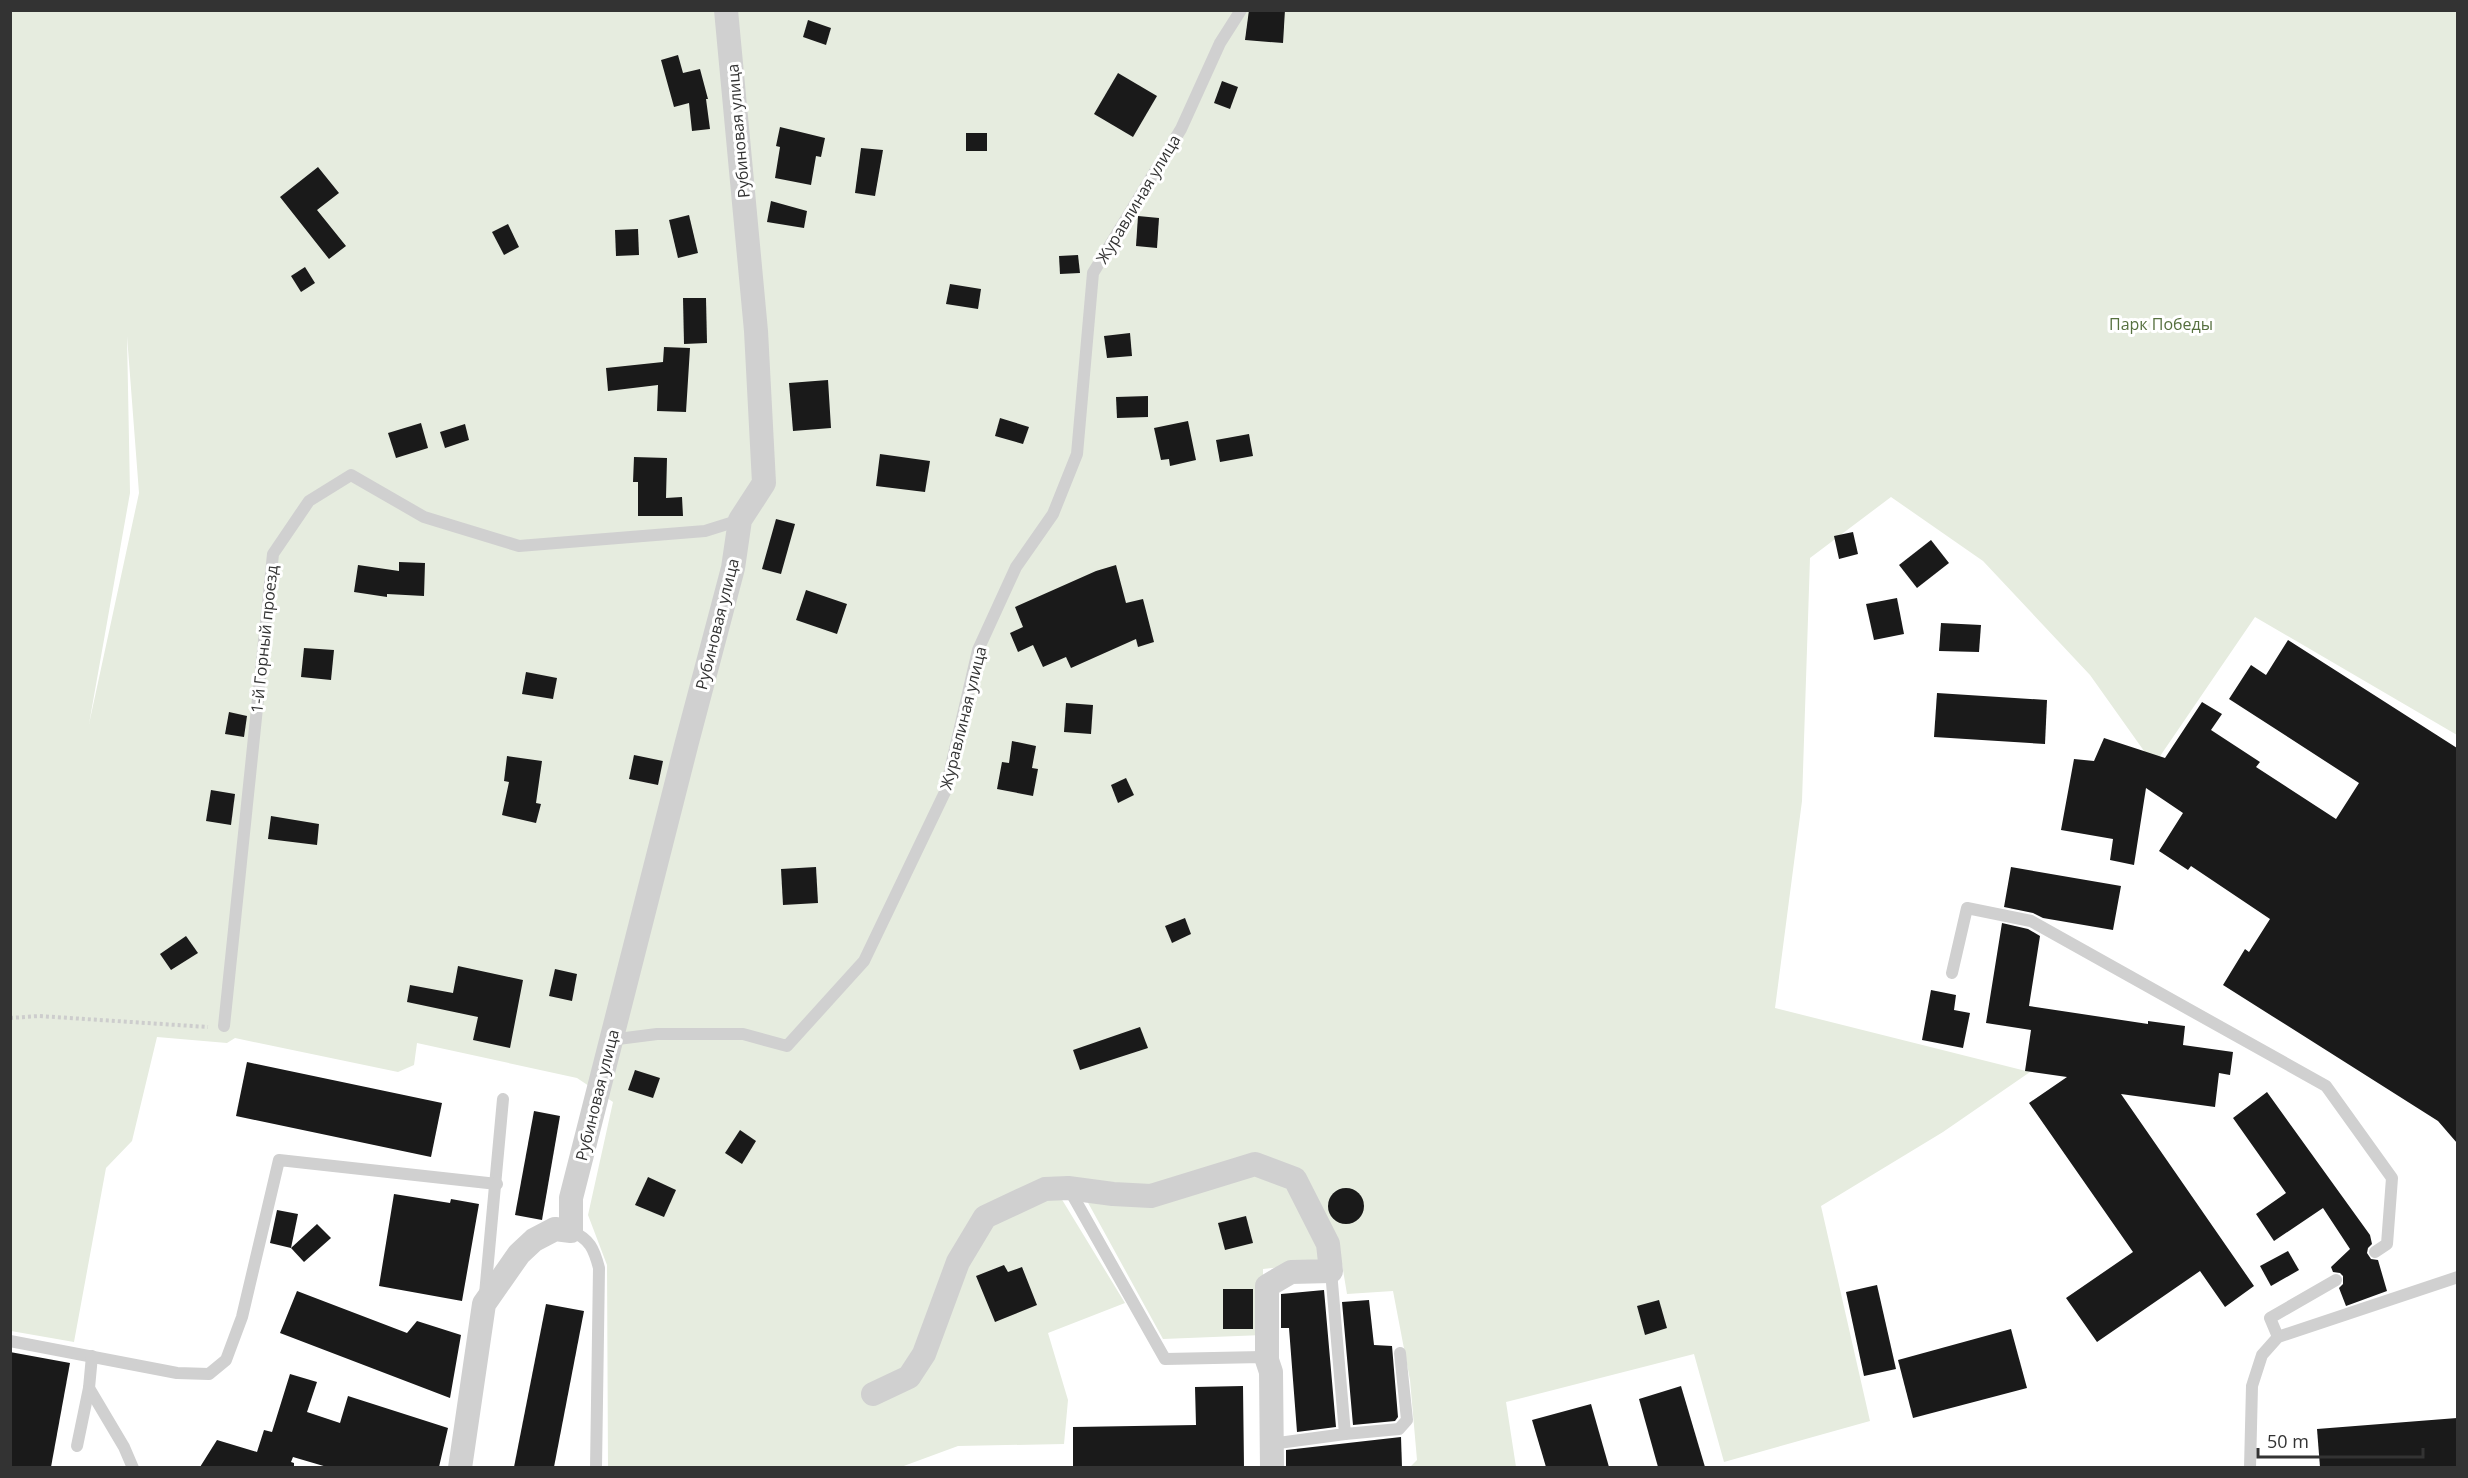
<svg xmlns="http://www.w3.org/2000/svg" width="2468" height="1478" font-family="'Open Sans',sans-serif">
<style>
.green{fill:#e6ecdf;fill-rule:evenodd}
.building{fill:#1a1a1a}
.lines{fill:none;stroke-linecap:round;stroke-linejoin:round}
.path{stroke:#cdcdcd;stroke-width:4;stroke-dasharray:3 3;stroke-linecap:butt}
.service{stroke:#d0d0d0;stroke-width:12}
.minor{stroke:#d0d0d0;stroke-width:24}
.labels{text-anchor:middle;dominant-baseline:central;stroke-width:6;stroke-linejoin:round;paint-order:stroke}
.street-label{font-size:16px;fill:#333;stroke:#fff}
.park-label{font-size:16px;fill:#56703f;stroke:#fff}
</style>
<rect width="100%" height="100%" fill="#fff"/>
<g class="green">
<path d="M10 11H2457V735L2255 617 2154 765 2090 675 1983 561 1891 497 1810 558 1802 801 1775 1008 2030 1072 1943 1132 1821 1206 1870 1421 1724 1462 1694 1354 1506 1402 1516 1467H1410L1417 1460 1410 1380 1393 1291 1347 1294 1342 1264 1272 1161 1153 1188 1061 1198 1125 1303 1048 1333 1068 1400 1064 1444 958 1446 901 1467H608L607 1265 588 1215 613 1102 577 1078 417 1043 414 1065 398 1072 235 1038 227 1043 157 1037 132 1141 106 1168 74 1342 11 1331ZM127 336 139 493 89 724 130 493Z"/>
<polygon points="1253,1172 1292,1187 1322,1255 1318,1263 1263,1269 1263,1335 1163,1339 1086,1199"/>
</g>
<g class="building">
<polygon points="1249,10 1285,10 1283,43 1245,40"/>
<polygon points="808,20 831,28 826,45 803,37"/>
<polygon points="678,55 683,73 700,69 708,99 706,99 710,129 692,131 689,103 674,107 661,60"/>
<polygon points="1118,73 1157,96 1133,137 1094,114"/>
<polygon points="1222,81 1238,87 1230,109 1214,103"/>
<polygon points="780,127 825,138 821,157 816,156 811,185 775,178 780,147 776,146"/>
<rect x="966" y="133" width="21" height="18"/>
<polygon points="861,148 883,150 875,196 855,193"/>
<polygon points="318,167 339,193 317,210 346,246 329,259 280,197"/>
<polygon points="771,201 807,211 804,228 767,222"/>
<polygon points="689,215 698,253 678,258 669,220"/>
<polygon points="1138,216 1159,218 1157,248 1136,246"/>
<polygon points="508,224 519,247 504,255 492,232"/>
<polygon points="638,229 639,255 616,256 615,230"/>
<polygon points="1078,255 1080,273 1060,274 1059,256"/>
<polygon points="305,267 315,283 301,292 291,276"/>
<polygon points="950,284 981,289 978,309 946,304"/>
<polygon points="683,298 706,298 707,343 684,344"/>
<polygon points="1130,333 1132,356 1107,358 1104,336"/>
<polygon points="664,347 690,348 686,412 657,411 658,385 608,391 606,368 663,362"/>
<polygon points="828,380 831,428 793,431 789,383"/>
<polygon points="1148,396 1148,417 1117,418 1116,397"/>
<polygon points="1000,418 1029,427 1023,444 995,436"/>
<polygon points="1188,421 1196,460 1170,466 1169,459 1161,460 1154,428"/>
<polygon points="421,423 428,448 396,458 388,433"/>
<polygon points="465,424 469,440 445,448 440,432"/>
<polygon points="1249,434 1253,456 1220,462 1216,440"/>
<polygon points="880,454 930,461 925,492 876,486"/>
<polygon points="634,457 667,458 666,498 682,497 683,516 638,516 638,482 633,482"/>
<polygon points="776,519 795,524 781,574 762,569"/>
<polygon points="1853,532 1858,554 1839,559 1834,536"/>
<polygon points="1931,540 1949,563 1917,588 1899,565"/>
<polygon points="399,562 425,563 424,596 387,594 387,597 354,592 358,565 399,571"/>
<polygon points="1116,565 1126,603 1143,599 1154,642 1138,647 1136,639 1071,668 1066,657 1043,667 1033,645 1018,652 1010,633 1023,627 1015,607 1096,571"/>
<polygon points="806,590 847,604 837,634 796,620"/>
<polygon points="1897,598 1904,634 1874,640 1866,604"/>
<polygon points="1941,623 1981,625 1979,652 1939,651"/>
<polygon points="2288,640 2457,748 2457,1143 2438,1121 2223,985 2245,949 2249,952 2270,919 2191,866 2188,870 2159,851 2183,813 2146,788 2134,865 2110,860 2113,839 2061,830 2074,759 2094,761 2104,738 2165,758 2202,702 2222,714 2211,730 2260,762 2256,767 2336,819 2359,783 2229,699 2251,665 2266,675"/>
<polygon points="304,648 334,650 331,680 301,677"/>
<polygon points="526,672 557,678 553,699 522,694"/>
<polygon points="1937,693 2047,700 2045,744 1934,737"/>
<polygon points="1066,703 1093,705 1091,734 1064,732"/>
<polygon points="229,712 247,716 244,737 225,734"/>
<polygon points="1012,741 1036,746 1032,768 1038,769 1033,796 997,789 1002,762 1009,763"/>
<polygon points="634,755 663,761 658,785 629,779"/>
<polygon points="507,756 542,761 536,803 541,804 536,823 502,815 509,782 504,781"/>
<polygon points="1126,778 1134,795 1118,803 1111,785"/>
<polygon points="211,790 235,794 231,825 206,821"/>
<polygon points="271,816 319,824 317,845 268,839"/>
<polygon points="816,867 818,903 783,905 781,869"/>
<polygon points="2011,867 2121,886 2113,930 2043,918 2033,913 2004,907"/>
<polygon points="1185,918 1191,934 1172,943 1165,926"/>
<polygon points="2002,923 2028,929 2040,936 2029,1006 2148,1024 2148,1021 2185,1026 2183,1045 2233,1052 2230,1075 2219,1073 2215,1107 2121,1094 2254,1286 2225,1307 2200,1271 2097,1342 2066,1298 2133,1252 2029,1103 2067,1077 2025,1071 2031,1030 1986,1023"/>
<polygon points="186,936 198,953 171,970 160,954"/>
<polygon points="458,966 523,980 510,1048 473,1040 478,1017 407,1002 410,985 453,993"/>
<polygon points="555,969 577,974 572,1001 549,996"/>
<polygon points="1931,990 1956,995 1954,1010 1970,1013 1963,1048 1922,1040"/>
<polygon points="1140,1027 1148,1048 1080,1070 1073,1050"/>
<polygon points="247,1062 442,1103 431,1157 236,1116"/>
<polygon points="635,1070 660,1078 653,1098 628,1090"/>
<polygon points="2267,1092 2370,1235 2372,1244 2368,1248 2367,1253 2371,1259 2378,1260 2387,1291 2346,1306 2339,1288 2343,1284 2343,1276 2340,1273 2333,1272 2331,1267 2350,1249 2323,1208 2274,1241 2256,1214 2286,1193 2233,1118"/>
<polygon points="534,1111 560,1116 542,1220 515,1215"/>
<polygon points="740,1130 756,1141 742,1164 725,1153"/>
<polygon points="648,1177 676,1190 664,1217 635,1205"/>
<circle cx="1346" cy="1206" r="18"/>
<polygon points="394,1194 450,1203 451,1199 479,1204 462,1301 379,1286"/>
<polygon points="277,1210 298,1214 291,1248 270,1243"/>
<polygon points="1246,1216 1253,1243 1225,1250 1218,1223"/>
<polygon points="317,1224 331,1238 304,1262 291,1248"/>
<polygon points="2288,1251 2299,1270 2271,1286 2260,1266"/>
<polygon points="1004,1265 1008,1272 1022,1267 1037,1305 995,1322 976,1276"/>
<polygon points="1877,1285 1896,1369 1864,1376 1846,1292"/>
<rect x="1223" y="1289" width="30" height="40"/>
<polygon points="1324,1290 1336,1427 1297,1432 1289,1328 1281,1328 1281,1294"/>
<polygon points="297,1291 407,1333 417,1321 461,1335 450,1398 280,1333"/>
<polygon points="1369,1300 1374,1345 1392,1346 1398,1417 1395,1421 1353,1425 1342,1302"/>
<polygon points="1659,1300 1667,1328 1645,1335 1637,1306"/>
<polygon points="546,1304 584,1311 554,1467 514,1467"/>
<polygon points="2011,1329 2027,1388 1913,1418 1898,1360"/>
<polygon points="10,1352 70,1363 51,1467 10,1467"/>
<polygon points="290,1374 317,1382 307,1412 340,1423 348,1396 448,1428 439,1467 327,1467 293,1457 291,1462 294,1463 294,1467 200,1467 217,1440 257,1452 264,1430 272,1432"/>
<polygon points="1243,1386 1244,1467 1073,1467 1073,1427 1196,1425 1195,1387"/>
<polygon points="1681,1386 1705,1467 1658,1467 1639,1399"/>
<polygon points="1591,1404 1609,1467 1546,1467 1532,1420"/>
<polygon points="2457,1418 2457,1467 2320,1467 2317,1429"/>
<polygon points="1401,1437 1402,1467 1286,1467 1286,1450"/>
</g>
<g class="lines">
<polyline class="path" points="10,1018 39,1016 208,1027"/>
<g class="service">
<polyline points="1952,973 1967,908 2031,921 2326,1086 2392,1178 2387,1244 2375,1252"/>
<polyline points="224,1026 273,554 309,501 351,475 424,517 519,546 705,531 740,520"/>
<polyline points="610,1040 657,1034 743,1034 787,1046 864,961 945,792 978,650 1016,567 1053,514 1077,454 1093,273 1181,129 1220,43 1241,10"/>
<polyline points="1069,1189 1165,1359 1262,1357 1267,1360"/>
<path d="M571 1231C590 1239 594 1249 599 1268L596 1468"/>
<polyline points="485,1294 503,1099"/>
<polyline points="2278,1337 2270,1318 2336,1280"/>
<polyline points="10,1341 177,1373 209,1374 226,1360 242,1317 279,1160 497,1184"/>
<polyline points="89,1388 124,1447 133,1468"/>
<polyline points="1345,1434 1399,1429 1407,1420 1400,1353"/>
<polyline points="1271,1444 1345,1434 1331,1271"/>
<polyline points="77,1446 89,1388 92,1356"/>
<polyline points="2250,1468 2252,1386 2262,1355 2278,1337 2458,1277"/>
</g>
<g class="minor">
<polyline points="873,1394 909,1377 924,1354 958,1262 985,1217 1045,1189 1068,1188 1113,1194 1151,1196 1255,1164 1295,1179 1328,1244 1331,1271 1291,1272 1267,1286 1267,1360 1271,1372 1272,1468"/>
<polyline points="460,1468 484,1304 519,1254 534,1240 555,1229 571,1231 571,1198 687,742 733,568 740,520 764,483 756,331 726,10"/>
</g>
</g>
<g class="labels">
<g class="street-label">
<text transform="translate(738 131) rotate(-95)">Рубиновая улица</text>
<text transform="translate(1138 199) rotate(-59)">Журавлиная улица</text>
<text transform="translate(717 624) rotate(-76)">Рубиновая улица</text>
<text transform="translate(264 639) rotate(-84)">1-й Горный проезд</text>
<text transform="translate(963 718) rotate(-76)">Журавлиная улица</text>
<text transform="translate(597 1095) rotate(-76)">Рубиновая улица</text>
</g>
<g class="park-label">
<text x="2161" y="324">Парк Победы</text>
</g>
</g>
<rect width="2468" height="1478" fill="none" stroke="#333333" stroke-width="24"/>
<path d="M2258 1448v9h165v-9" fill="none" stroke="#333333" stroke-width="3"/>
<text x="2267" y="1448" font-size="18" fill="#333333" stroke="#ffffff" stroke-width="4.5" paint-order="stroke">50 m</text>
</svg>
